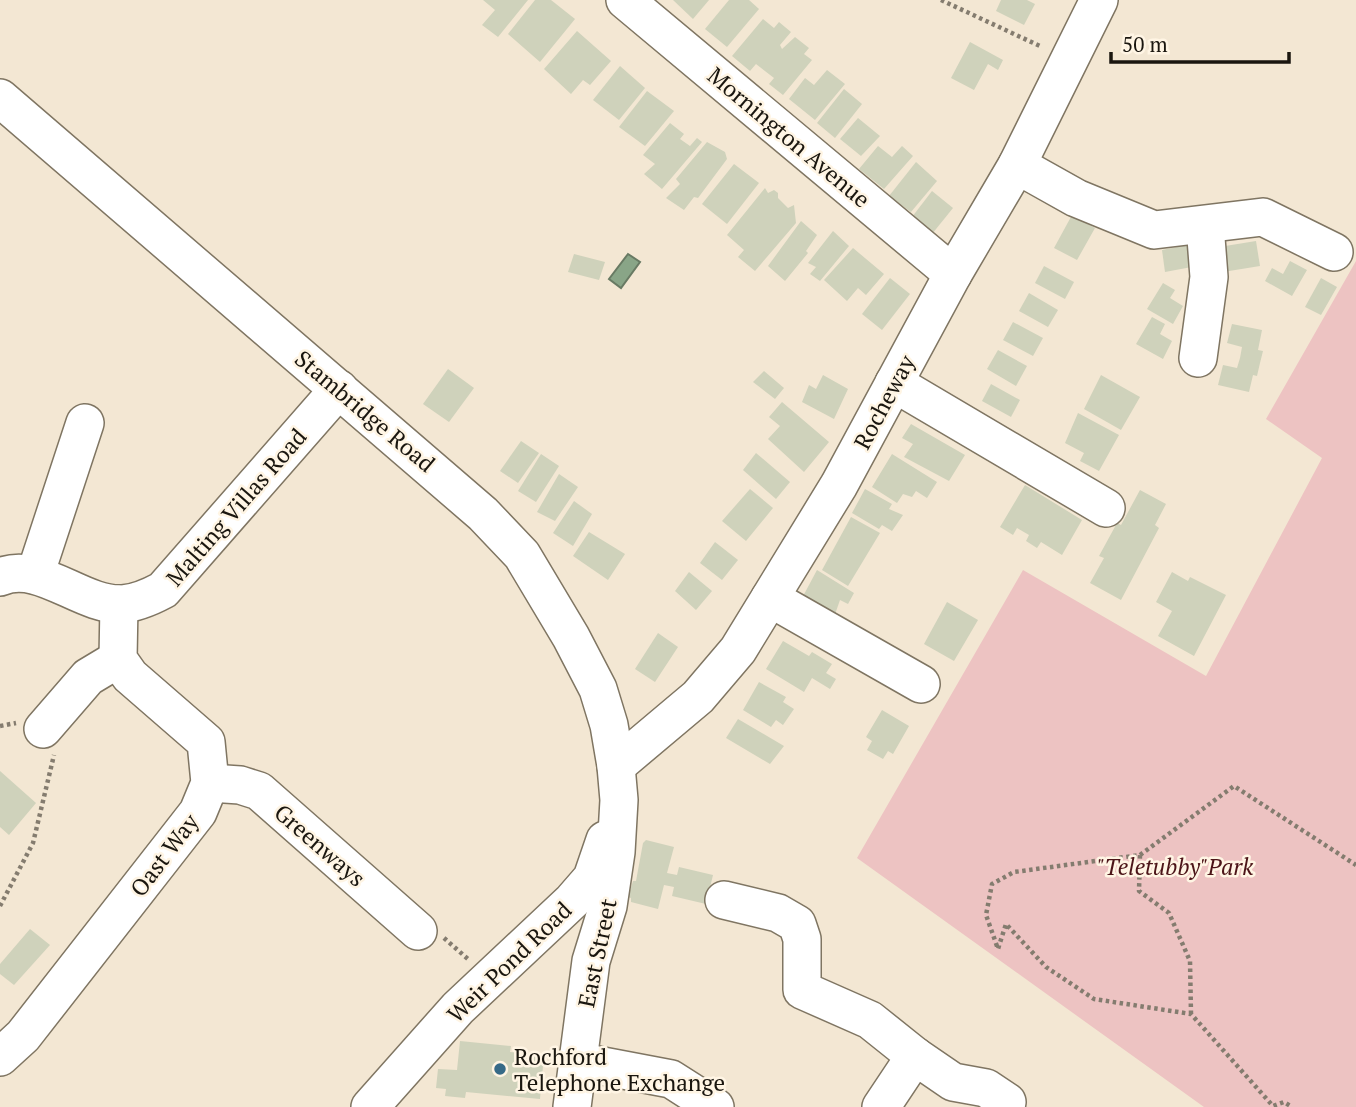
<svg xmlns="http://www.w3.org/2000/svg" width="1356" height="1107" font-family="'PT Serif',serif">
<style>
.green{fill:#edc3c2}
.water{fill:#89a587;stroke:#687a63;stroke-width:2}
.building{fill:#cfd2bb}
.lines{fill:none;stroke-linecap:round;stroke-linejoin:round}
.minor-casing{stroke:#7f7562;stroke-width:40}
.path{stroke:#847c6f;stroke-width:4.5;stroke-dasharray:3.5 3.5;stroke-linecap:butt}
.minor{stroke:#fff;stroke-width:37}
.poi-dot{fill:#366a87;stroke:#fff5e4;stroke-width:2.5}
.labels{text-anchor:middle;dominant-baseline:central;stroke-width:5;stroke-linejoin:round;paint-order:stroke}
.street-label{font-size:23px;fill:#1a160f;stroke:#fff5e4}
.park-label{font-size:23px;font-style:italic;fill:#4c1418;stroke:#fff5e4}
.poi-label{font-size:23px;fill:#1a160f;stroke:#fff5e4;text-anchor:start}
</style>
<rect width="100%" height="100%" fill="#f3e7d3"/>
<polygon class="green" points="1356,261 1356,1107 1204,1107 857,858 1023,570 1206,676 1322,458 1266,419"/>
<polygon class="water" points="628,254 640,262 621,288 609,279"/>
<g class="building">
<polygon points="483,0 528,0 498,37 482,25 495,10"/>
<polygon points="535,0 551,0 575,19 540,62 508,34"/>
<polygon points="673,0 709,0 693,19"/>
<polygon points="729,0 749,0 759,9 727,47 705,29"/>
<polygon points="1001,0 1027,0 1035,4 1024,25 996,11"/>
<polygon points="763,19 774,28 779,22 791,32 780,45 782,49 795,37 809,48 804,54 812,60 783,95 769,84 774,78 756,64 750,71 732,56"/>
<polygon points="577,31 611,61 590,85 583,80 571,94 544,69"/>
<polygon points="970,42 1003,60 998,70 988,64 974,90 951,78"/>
<polygon points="620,66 645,88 619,120 593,100"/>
<polygon points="827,70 845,84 815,120 789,99 805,78 814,85"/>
<polygon points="844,89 862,104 835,138 817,123"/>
<polygon points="647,91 674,111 645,146 619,127"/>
<polygon points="858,118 880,136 861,156 840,139"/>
<polygon points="670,123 684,134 680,139 690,146 697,138 702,142 662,189 644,174 655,164 643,155"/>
<polygon points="707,142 725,152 727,159 698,198 694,197 684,210 666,198 680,184 676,179"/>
<polygon points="878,146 892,157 902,146 913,156 884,189 859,169"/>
<polygon points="916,162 937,181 911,212 889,196"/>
<polygon points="734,164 759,183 727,224 702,204"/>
<polygon points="765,188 768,193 774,190 778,193 778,198 788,208 794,205 796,223 755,271 738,257 744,250 727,235"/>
<polygon points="932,191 953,208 932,234 912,217"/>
<polygon points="1072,215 1095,228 1077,260 1054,248"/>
<polygon points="801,221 817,235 806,251 808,253 785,281 768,266"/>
<polygon points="833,231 849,246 820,281 810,274 816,267 808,263"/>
<polygon points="1256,241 1260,266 1223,272 1219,247"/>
<polygon points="1192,244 1197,266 1165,272 1162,250"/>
<polygon points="853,248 884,274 866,295 858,288 847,301 824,280"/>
<polygon points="574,254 605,262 599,280 568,272"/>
<polygon points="1290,261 1307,270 1292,296 1265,281 1272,268 1283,274"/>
<polygon points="1044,266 1074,282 1065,299 1035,283"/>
<polygon points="890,278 910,294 882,330 862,314"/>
<polygon points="1321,278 1337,287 1321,315 1305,307"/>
<polygon points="1163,283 1175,290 1170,298 1183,306 1173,324 1147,309"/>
<polygon points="1029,293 1058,310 1048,327 1019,311"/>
<polygon points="1152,317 1165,324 1160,334 1172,341 1163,359 1136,344"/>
<polygon points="1013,322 1043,338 1033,356 1003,340"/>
<polygon points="1232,324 1262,330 1258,350 1263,351 1260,363 1257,376 1253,375 1249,392 1218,385 1223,365 1237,368 1240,358 1242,347 1227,343"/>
<polygon points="998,350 1027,366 1016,386 987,369"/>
<polygon points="448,369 474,388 449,422 423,404"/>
<polygon points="764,371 784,388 775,399 753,382"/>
<polygon points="823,375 848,389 834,419 802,402 809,385 816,389"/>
<polygon points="1101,375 1140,397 1121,430 1084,409"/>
<polygon points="991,384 1020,400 1011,417 982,401"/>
<polygon points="782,402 829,442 804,472 768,439 780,426 769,417"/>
<polygon points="1078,413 1119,435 1099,471 1080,461 1084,453 1065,443"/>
<polygon points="911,424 965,455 949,481 904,457 913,444 902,438"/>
<polygon points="521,441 539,453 518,483 500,471"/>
<polygon points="756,453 790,482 776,499 743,470"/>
<polygon points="541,454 559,466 536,502 518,491"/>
<polygon points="892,454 937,482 927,498 916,491 912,497 903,494 897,503 872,487"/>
<polygon points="559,474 578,487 555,521 537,512"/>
<polygon points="1025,485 1082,520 1062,555 1041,542 1037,548 1026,541 1029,535 1017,528 1013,535 1000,527"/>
<polygon points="750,489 773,508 746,541 722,521"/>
<polygon points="865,489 892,504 889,509 903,515 892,531 882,525 879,529 852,513"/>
<polygon points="1140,490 1166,504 1155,525 1159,528 1121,600 1090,583 1104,558 1099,556 1117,523 1121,525"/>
<polygon points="574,501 592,514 573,546 553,533"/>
<polygon points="851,517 880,533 848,586 822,570"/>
<polygon points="589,532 625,554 608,580 573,556"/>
<polygon points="715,542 738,560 722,580 700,563"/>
<polygon points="817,570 854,593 848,604 840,600 833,620 801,600"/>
<polygon points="689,572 712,591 696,610 675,591"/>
<polygon points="1172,572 1188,581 1190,577 1226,595 1194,656 1158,636 1172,611 1156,602"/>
<polygon points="947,602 978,620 954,661 924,644"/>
<polygon points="658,633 678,647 655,682 635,669"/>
<polygon points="783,641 809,656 812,652 832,664 826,673 836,679 830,689 812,678 804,692 766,669"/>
<polygon points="759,682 786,697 783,702 794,709 783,725 776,720 771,727 743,710"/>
<polygon points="882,710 909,726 893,754 888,751 883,759 867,750 872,741 866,737"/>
<polygon points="738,719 784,746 770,764 726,738"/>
<polygon points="0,771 36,803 9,835 0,827"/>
<polygon points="646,840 674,847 667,873 677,875 679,867 713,875 706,904 672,896 674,887 664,885 658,909 631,902 631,898 628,897 633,881 636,881 643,843"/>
<polygon points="30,929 50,945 14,985 0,974 0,964"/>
<polygon points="460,1041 511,1046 510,1052 544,1055 540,1099 466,1092 465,1098 445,1096 446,1089 436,1088 438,1069 457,1070"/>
</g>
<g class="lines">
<g class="minor-casing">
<g id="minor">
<polyline points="625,0 953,274"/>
<polyline points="0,98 483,514 522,555 571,637 598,689 609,725 616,766 619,800 616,852 608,906 591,961 572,1107"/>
<polyline points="1017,165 1076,198 1154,230 1263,217 1334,252"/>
<polyline points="1198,358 1209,277 1205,225"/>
<polyline points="894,383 1106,508"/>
<polyline points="35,575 85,423"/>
<path d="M0 577C40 560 81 606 122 604 137 603 150 597 163 590L339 389"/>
<polyline points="770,598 921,684"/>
<polyline points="43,729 88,677 118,659"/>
<polyline points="616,766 698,697 738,650 839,485 953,274 1017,165 1099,0"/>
<polyline points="210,783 240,785 259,791 418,931"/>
<polyline points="724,900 778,913 797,924 802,939 802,990 870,1020 915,1056 881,1107"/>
<polyline points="915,1056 953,1082 986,1088 1007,1102 1005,1107"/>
<polyline points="0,1057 23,1036 198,812 210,783 206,742 130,676 118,659 119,604"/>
<polyline points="576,1061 671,1079 715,1107"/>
<polyline points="370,1107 458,1008 572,901 592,878 605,840"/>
</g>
</g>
<g class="path">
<polyline points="941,0 1042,47"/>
<polyline points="0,726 16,723"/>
<polyline points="1140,855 1234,786 1356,865"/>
<polyline points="0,906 33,843 54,755"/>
<polyline points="444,938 469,960"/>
<polyline points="1191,1014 1190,961 1169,913 1139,891 1140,855 1014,872 992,884 986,915 998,949 1006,924 1046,967 1094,999 1191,1014 1273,1106 1284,1102 1292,1107"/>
</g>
<use href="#minor" class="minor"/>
</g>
<circle class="poi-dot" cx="500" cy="1069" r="7"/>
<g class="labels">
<g class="street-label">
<text transform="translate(789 137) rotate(40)">Mornington Avenue</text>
<text transform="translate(884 402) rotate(-62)">Rocheway</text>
<text transform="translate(365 411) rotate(40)">Stambridge Road</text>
<text transform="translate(236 507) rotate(-49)">Malting Villas Road</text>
<text transform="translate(320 845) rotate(41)">Greenways</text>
<text transform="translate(164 855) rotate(-53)">Oast Way</text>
<text transform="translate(597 953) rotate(-78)">East Street</text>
<text transform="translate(509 962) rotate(-44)">Weir Pond Road</text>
</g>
<g class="park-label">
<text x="1175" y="866">"Teletubby"Park</text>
</g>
<g class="poi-label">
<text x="514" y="1056">Rochford<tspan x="514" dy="26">Telephone Exchange</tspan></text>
</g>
</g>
<path d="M1111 52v10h178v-10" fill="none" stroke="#1a160f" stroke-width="3.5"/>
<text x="1122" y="52" font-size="21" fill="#1a160f" stroke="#fff5e4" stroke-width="5" paint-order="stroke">50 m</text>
</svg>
